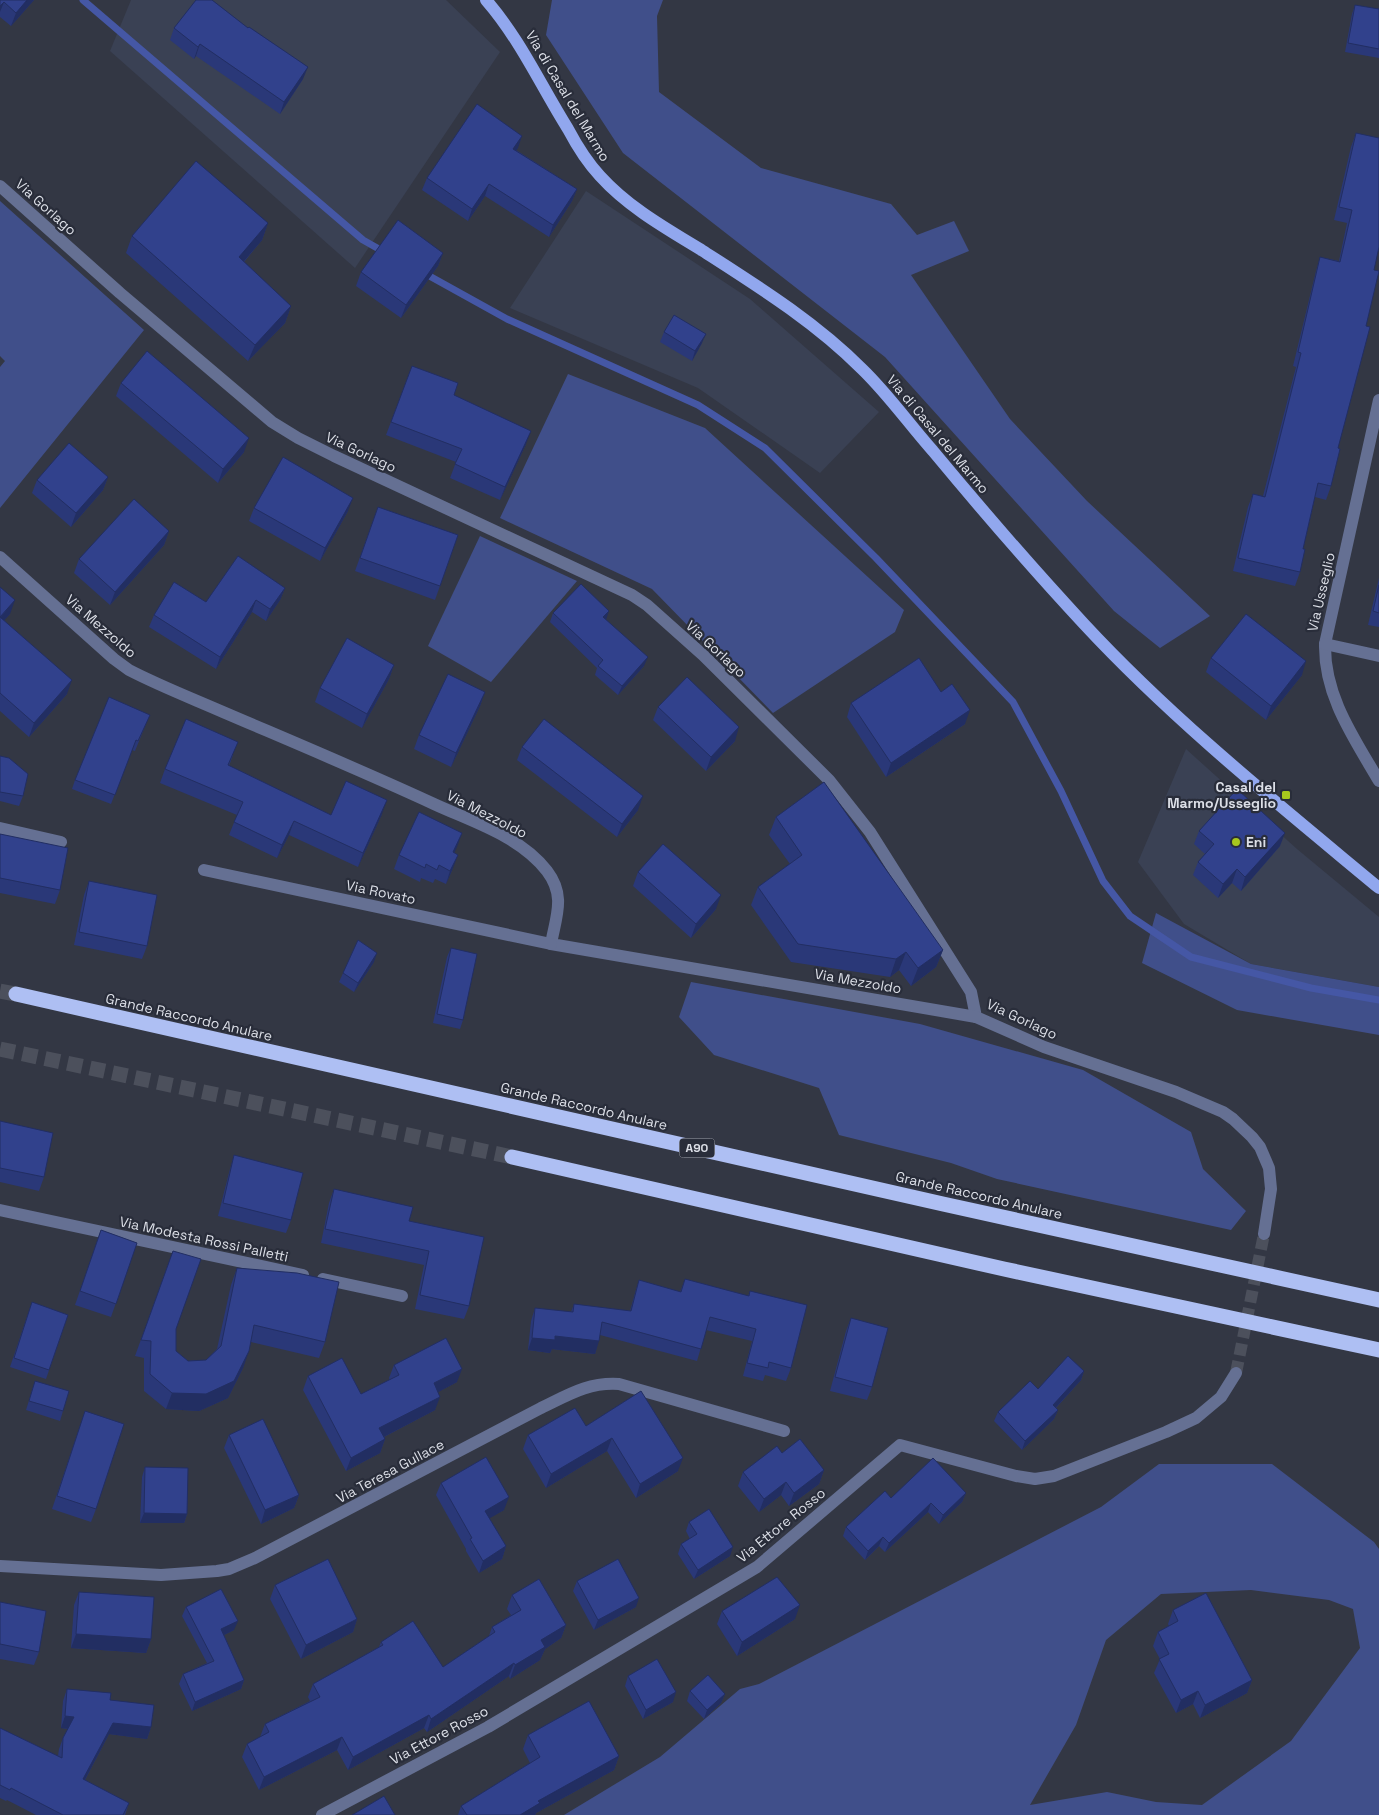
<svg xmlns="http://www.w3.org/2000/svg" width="1379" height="1815" font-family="'Space Grotesk',sans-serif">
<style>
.built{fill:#3a4154}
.green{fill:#404f8a;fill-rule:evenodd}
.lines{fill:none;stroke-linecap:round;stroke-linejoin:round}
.stream{stroke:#4557a5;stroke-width:7}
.minor-tunnel{stroke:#4c505c;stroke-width:12;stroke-dasharray:12 6;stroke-linecap:butt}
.highway-tunnel{stroke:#4c505c;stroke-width:15;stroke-dasharray:15 8;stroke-linecap:butt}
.minor{stroke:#657093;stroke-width:12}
.major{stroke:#91a7ee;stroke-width:12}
.highway{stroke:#aebff3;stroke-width:15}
.wall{fill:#2a3878}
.shaded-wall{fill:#222e62}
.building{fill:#31418c;stroke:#222e62}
.poi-dot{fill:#a8c71d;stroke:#292d3a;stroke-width:2}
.labels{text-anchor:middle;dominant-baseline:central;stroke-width:4.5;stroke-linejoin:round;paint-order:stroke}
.shield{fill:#292d3a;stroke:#a6aab3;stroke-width:1}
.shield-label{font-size:12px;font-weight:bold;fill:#dcdfe7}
.street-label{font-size:14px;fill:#dcdfe7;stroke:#292d3a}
.poi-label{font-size:14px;font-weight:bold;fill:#dcdfe7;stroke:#292d3a;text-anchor:end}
</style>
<rect width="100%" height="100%" fill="#333744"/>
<g class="built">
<polygon points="131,0 446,0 500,52 355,268 110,51"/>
<polygon points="586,191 750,299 879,412 820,473 698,388 510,308"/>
<polygon points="1186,749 1297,849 1379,917 1379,987 1251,964 1184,924 1138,862"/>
</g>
<g class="green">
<polygon points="552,0 663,0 657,16 659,92 761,168 891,204 917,235 954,221 969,251 911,275 1010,419 1087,501 1210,616 1160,648 1114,611 885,357 623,153 546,35"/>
<polygon points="0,201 144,330 0,508 0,367 5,361 0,356"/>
<polygon points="568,374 705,428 904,610 895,632 773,713 652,589 500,518"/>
<polygon points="480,536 577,581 491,682 428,646"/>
<polygon points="1156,913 1251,964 1379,987 1379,1035 1237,1010 1142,963"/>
<polygon points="691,982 920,1024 1083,1070 1191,1132 1203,1169 1246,1211 1231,1230 997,1179 951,1163 839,1135 819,1088 714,1055 679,1017"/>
<path d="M1159 1464H1272L1374 1542 1379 1549V1815H564L660 1757 740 1689 759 1684 1101 1507ZM1251 1590 1329 1600 1353 1609 1360 1648 1291 1741 1202 1805 1156 1802 1107 1792 1030 1805 1076 1725 1106 1640 1161 1594Z"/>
</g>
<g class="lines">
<g class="stream">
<polyline points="83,0 363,240 386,253"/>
<polyline points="424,273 507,319 698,405 765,448 876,558 1013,702 1061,791 1103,881 1130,916 1191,957 1311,988 1379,1000"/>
</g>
<polyline class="minor-tunnel" points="1236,1373 1264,1234"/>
<g class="highway-tunnel">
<polyline points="0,991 16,994"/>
<polyline points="0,1049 512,1157"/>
</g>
<g class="minor">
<polyline points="0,186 120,293 272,422 298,438 334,456 617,588 632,595 647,605 703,655 829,780 870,832 971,992 976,1017 1044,1047 1176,1092 1223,1112 1233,1119 1252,1137 1260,1147 1269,1168 1271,1189 1264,1234"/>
<path d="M1379 400 1325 644C1324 696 1354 738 1379 781"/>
<path d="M0 557 114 659 129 670C160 686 191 698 223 712 293 742 365 772 434 804 473 822 520 836 547 871 566 896 556 916 551 944L976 1017"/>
<polyline points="1325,644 1379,656"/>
<polyline points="0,828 61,842"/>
<polyline points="204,870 551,944"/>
<polyline points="0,1210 303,1275"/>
<polyline points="323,1279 402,1296"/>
<path d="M0 1566 161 1575 217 1571 229 1569 255 1558 541 1408C568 1395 588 1382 619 1384L784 1431"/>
<polyline points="322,1815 488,1727 757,1567 900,1445 1016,1476 1035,1479 1054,1476 1166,1432 1196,1418 1221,1397 1236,1373"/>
</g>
<path class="major" d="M486 0C520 39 541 86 568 129 577 146 587 162 600 176 629 208 667 229 703 251 759 287 815 322 862 369 888 394 909 424 933 451 982 510 1032 568 1084 624 1173 720 1278 804 1379 888"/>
<g class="highway">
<polyline points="16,994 943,1204 1379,1300"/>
<polyline points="512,1157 1004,1269 1379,1350"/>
</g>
</g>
<g class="wall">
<polygon points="0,0 34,0 11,26 0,17"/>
<polygon points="1355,5 1379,9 1379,58 1345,52 1352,14"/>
<polygon points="174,28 303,79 280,114 196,56 194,59 170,40"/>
<polygon points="1356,133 1374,270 1366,326 1338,448 1331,486 1326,500 1315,497 1303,549 1300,572 1295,586 1233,571 1248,507 1253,494 1263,496 1296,367 1293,366 1316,271 1320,257 1339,261 1347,223 1334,220 1351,147"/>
<polygon points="518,148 516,150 577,189 572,201 549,237 485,196 468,221 422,190 427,178"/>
<polygon points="268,223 262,240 244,262 291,306 285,323 248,361 126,253 132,236"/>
<polygon points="443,253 438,266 401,318 356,286 361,272"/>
<polygon points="664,332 702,343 692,361 660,342"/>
<polygon points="412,366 454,395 526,444 500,500 450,478 456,462 386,435"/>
<polygon points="121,383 244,452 218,483 116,396"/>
<polygon points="108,477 103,490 71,527 32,493 37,480"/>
<polygon points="378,507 458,535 435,600 355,571"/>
<polygon points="254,508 348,511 320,561 249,521"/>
<polygon points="169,531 164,545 110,605 74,573 79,559"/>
<polygon points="1379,578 1379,627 1368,625"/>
<polygon points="0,587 10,614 4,620 67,694 29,737 0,711"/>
<polygon points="285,588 280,600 266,621 252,612 216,669 149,627 154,615 206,602"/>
<polygon points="553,613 606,620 644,666 618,695 595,675 597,668 550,622"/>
<polygon points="1211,658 1302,675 1266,720 1206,672"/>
<polygon points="394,665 389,679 362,728 315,702 320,688"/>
<polygon points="485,692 480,706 451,767 414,749 419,735"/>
<polygon points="941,692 965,724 886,777 847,717 851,703"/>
<polygon points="658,707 735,741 706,771 653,720"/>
<polygon points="146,724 135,751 132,750 111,804 72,789 75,780"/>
<polygon points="522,747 638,810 617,837 517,760"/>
<polygon points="233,755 229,766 331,815 382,814 358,867 289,835 277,858 229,835 237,815 160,783 165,769"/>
<polygon points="0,756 23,796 19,806 0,801"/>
<polygon points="776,817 943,950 936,967 911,986 899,970 890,977 791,962 751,905 758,887 790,864 769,835"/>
<polygon points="1199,831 1280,846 1241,891 1232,883 1218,898 1193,875 1198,862 1205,854 1194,844"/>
<polygon points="462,833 454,853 453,868 446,884 435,879 433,883 421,878 420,882 394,869 399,855"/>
<polygon points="0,834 60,890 55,904 0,893"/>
<polygon points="638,872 716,909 691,938 633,886"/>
<polygon points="89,881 147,946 142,959 74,945 84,895"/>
<polygon points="451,948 463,1020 460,1029 433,1023 447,957"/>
<polygon points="374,962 354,992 339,982 343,973"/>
<polygon points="0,1121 44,1177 39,1191 0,1182"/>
<polygon points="234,1155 291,1220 286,1233 218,1216 230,1169"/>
<polygon points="334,1189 409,1221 469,1306 464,1319 415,1309 424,1265 321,1243 329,1203"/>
<polygon points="101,1230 137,1243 111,1317 75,1305"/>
<polygon points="173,1251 176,1351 188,1361 206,1360 217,1349 231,1285 237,1268 325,1342 319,1358 251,1342 243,1368 228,1398 199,1411 166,1409 144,1391 144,1358 135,1356"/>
<polygon points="685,1279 748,1296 750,1291 791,1368 786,1381 765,1375 763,1381 743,1376 752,1341 706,1330 697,1361 600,1335 595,1354 552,1349 550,1353 528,1350 531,1321 535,1308 571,1312 574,1304 630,1311 635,1293 639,1280 680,1292"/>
<polygon points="32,1302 68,1315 46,1379 10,1367"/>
<polygon points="851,1318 872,1387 867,1400 830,1391 846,1331"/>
<polygon points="394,1365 457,1382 438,1392 435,1410 384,1437 385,1439 380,1453 346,1471 303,1390 308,1376 361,1394 390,1380 389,1378"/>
<polygon points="1084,1371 1081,1380 1056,1408 1058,1410 1054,1419 1022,1450 994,1421 998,1412 1038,1389"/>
<polygon points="35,1381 63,1411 60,1421 26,1410"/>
<polygon points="641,1391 678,1471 636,1498 607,1451 546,1488 523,1449 528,1435 586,1426"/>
<polygon points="85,1411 96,1509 91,1522 52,1509"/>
<polygon points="229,1435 299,1495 294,1508 261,1524 224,1448"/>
<polygon points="145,1467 187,1514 184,1523 140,1523 142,1477"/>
<polygon points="824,1470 819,1484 789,1506 781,1495 759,1512 738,1486 743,1472"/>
<polygon points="441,1483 504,1510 489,1518 506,1546 502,1559 479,1573 466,1551 466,1549 436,1495"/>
<polygon points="966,1493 962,1502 939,1524 928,1512 885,1552 879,1546 865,1560 843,1536 846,1527 891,1498"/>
<polygon points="689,1522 730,1556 694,1579 678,1554 681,1544 690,1539 686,1531"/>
<polygon points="577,1581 636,1607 594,1630 573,1591"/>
<polygon points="275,1585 357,1619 353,1632 301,1659 270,1599"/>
<polygon points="79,1592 151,1639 146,1653 71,1648 74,1605"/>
<polygon points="512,1595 566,1625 561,1638 545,1649 540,1660 510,1679 509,1676 427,1732 424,1728 348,1770 337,1750 259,1790 242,1757 247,1744 260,1737 265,1724 310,1701 308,1697 313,1684 379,1647 381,1642 443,1667 489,1636 492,1627 511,1615 507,1609"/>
<polygon points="0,1602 39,1652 34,1665 0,1659"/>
<polygon points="186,1607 234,1630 224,1635 244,1680 241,1689 192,1711 179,1684 183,1674 207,1663 182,1616"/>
<polygon points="1173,1610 1252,1680 1247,1693 1200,1718 1193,1704 1176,1713 1154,1673 1160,1659 1153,1646 1158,1632 1169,1626 1168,1624"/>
<polygon points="722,1611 795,1619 737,1656 717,1624"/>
<polygon points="628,1676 673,1702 643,1719 625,1686"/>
<polygon points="67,1689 110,1700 151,1727 147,1739 109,1734 85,1780 129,1803 125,1815 36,1815 7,1800 6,1801 0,1798 0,1728 58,1756 59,1749 63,1738 68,1729 61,1728 63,1701"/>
<polygon points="690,1691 725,1694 721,1703 704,1719 687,1701"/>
<polygon points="528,1735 619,1756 614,1770 536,1813 535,1815 458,1815 461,1806 530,1763 523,1749"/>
</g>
<g class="shaded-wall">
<polygon points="27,0 34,0 11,26 16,13"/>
<polygon points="4,2 0,12 0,6"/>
<polygon points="200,44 196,56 194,59 198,47"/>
<polygon points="308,67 303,79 280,114 284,102"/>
<polygon points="522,136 518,148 509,161 513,149"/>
<polygon points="489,184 485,196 468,221 472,209"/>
<polygon points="577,189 572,201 549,237 553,225"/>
<polygon points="268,223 262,240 233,274 239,257"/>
<polygon points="443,253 438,266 401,318 406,305"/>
<polygon points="291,306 285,323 248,361 255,345"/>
<polygon points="706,334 702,343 692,361 695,351"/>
<polygon points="531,431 526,444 500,500 505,487"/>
<polygon points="249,438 244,452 218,483 223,469"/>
<polygon points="108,477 103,490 71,527 76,513"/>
<polygon points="353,498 348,511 320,561 325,548"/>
<polygon points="169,531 164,545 110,605 115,592"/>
<polygon points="285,588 280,600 266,621 270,609"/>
<polygon points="15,600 10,614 0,625 0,618"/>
<polygon points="256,600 252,612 216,669 220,657"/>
<polygon points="609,611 606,620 603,617"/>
<polygon points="648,657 644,666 618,695 622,686"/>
<polygon points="1306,661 1302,675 1266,720 1271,706"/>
<polygon points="394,665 389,679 362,728 367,714"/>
<polygon points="72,680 67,694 29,737 34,723"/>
<polygon points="485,692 480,706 451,767 456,753"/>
<polygon points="970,710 965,724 886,777 891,763"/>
<polygon points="739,727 735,741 706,771 711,757"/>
<polygon points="643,796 638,810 617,837 622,824"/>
<polygon points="387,800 382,814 358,867 363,853"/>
<polygon points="294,821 289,835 277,858 282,845"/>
<polygon points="462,833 457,847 448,866 453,852"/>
<polygon points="1285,833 1280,846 1241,891 1245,877"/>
<polygon points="458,855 453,868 446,884 450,871"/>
<polygon points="1237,869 1232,883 1218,898 1223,884"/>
<polygon points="721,895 716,909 691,938 696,924"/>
<polygon points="943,950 936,967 911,986 918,968"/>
<polygon points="906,952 899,970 890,977 896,959"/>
<polygon points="377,953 374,962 354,992 358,983"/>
<polygon points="555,1336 599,1341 595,1354 552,1349 550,1353 528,1350 532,1338"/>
<polygon points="249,1351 243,1368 228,1398 199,1411 166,1409 172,1393"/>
<polygon points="462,1369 457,1382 429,1397 434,1383"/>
<polygon points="1084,1371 1081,1380 1050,1414 1053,1405"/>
<polygon points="440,1397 435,1410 374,1442 379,1428"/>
<polygon points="1058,1410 1054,1419 1022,1450 1025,1441"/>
<polygon points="612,1438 607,1451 546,1488 551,1474"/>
<polygon points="385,1439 380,1453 346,1471 351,1458"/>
<polygon points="683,1458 678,1471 636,1498 640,1484"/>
<polygon points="824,1470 819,1484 789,1506 794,1493"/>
<polygon points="786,1482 781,1495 759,1512 764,1499"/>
<polygon points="966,1493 962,1502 939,1524 943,1515"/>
<polygon points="299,1495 294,1508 261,1524 265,1510"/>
<polygon points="509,1497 504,1510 480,1524 485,1511"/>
<polygon points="931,1503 928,1512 885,1552 889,1543"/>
<polygon points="144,1513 187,1514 184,1523 140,1523"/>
<polygon points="883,1537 879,1546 865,1560 868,1551"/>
<polygon points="506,1546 502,1559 479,1573 483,1561"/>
<polygon points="733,1547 730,1556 694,1579 698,1570"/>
<polygon points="639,1598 636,1607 594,1630 598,1620"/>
<polygon points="800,1605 795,1619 737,1656 742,1642"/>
<polygon points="357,1619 353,1632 301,1659 306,1645"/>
<polygon points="238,1621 234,1630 218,1638 221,1629"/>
<polygon points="566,1625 561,1638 545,1649 540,1660 510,1679 515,1665 541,1640"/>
<polygon points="76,1634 151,1639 146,1653 71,1648"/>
<polygon points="514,1663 509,1676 427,1732 431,1719"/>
<polygon points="244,1680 241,1689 192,1711 195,1702"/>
<polygon points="1252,1680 1247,1693 1200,1718 1205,1705"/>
<polygon points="1198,1691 1193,1704 1176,1713 1181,1700"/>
<polygon points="676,1692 673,1702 643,1719 646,1710"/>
<polygon points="725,1694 721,1703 704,1719 707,1710"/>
<polygon points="429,1715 424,1728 348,1770 353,1757"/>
<polygon points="65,1716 74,1717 70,1729 61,1728"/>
<polygon points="113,1723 151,1727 147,1739 109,1734 79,1791 83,1779"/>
<polygon points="342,1737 337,1750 259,1790 264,1777"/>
<polygon points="619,1756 614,1770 536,1813 535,1815 520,1815 538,1801"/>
</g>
<g class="building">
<polygon points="0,0 27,0 16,13 4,2 0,6"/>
<polygon points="196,0 212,0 248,28 249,27 308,67 284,102 200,44 198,47 174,28"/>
<polygon points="1355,5 1379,9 1379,49 1348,43"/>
<polygon points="477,104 522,136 513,149 577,189 553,225 489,184 472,209 427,178"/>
<polygon points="1356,133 1379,138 1379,247 1374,270 1379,271 1366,326 1370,327 1338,448 1340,449 1331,486 1318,483 1303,549 1305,549 1300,572 1238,558 1253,494 1265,497 1301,353 1298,352 1320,257 1340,262 1352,210 1339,207"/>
<polygon points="196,161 268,223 239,257 291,306 255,345 132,236"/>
<polygon points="398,220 443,253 406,305 361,272"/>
<polygon points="674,315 706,334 695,351 664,332"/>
<polygon points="147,351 249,438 223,469 121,383"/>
<polygon points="412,366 458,383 454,395 531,431 505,487 455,464 462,449 391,422"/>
<polygon points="69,443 108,477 76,513 37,480"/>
<polygon points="283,457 353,498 325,548 254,508"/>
<polygon points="134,499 169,531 115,592 79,559"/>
<polygon points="378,507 458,535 440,586 360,558"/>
<polygon points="238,556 285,588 270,609 256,600 220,657 154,615 174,582 206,602"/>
<polygon points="581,584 609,611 603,617 648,657 622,686 598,666 603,660 553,613"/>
<polygon points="1379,585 1379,613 1373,611"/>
<polygon points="0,587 15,600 0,617 72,680 34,723 0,693"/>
<polygon points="1246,614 1306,661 1271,706 1211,658"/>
<polygon points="347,638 394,665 367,714 320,688"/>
<polygon points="919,658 941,692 952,684 970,710 891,763 851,703"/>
<polygon points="448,674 485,692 456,753 419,735"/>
<polygon points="687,677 739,727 711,757 658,707"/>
<polygon points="109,697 150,715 138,741 136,740 115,795 75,780"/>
<polygon points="186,719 238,742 228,765 331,815 346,781 387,800 363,853 294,821 282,845 234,822 243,802 165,769"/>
<polygon points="544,719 643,796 622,824 522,747"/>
<polygon points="0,756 9,758 28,774 23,796 0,792"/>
<polygon points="824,782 943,950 918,968 906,952 896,959 798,944 758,887 802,855 776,817"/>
<polygon points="1237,789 1285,833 1245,877 1237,869 1223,884 1198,862 1214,844 1199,831"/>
<polygon points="419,812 462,833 453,852 458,855 450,871 439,865 437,870 426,864 425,868 399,855"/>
<polygon points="0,834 68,848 60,890 0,878"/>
<polygon points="663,844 721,895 696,924 638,872"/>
<polygon points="89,881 157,895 147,946 79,932"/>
<polygon points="358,940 377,953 358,983 343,973"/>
<polygon points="451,948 477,954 463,1020 437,1014"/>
<polygon points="0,1121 53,1133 44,1177 0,1168"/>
<polygon points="234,1155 303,1173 291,1220 223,1203"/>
<polygon points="334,1189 413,1207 409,1221 484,1237 469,1306 420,1295 429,1251 325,1229"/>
<polygon points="101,1230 137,1243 116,1304 80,1291"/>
<polygon points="173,1251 201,1259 176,1329 176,1351 188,1361 206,1360 221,1346 237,1268 297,1273 339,1282 325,1342 254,1325 249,1351 234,1381 206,1394 172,1393 150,1374 151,1341 141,1340"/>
<polygon points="685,1279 749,1296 750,1291 807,1305 791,1368 769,1362 768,1368 747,1363 756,1329 710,1317 701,1349 602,1322 599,1341 555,1336 555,1340 532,1338 535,1308 573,1312 574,1304 631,1311 639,1280 681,1292"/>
<polygon points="32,1302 68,1315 49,1370 14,1358"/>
<polygon points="851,1318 888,1328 872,1387 835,1377"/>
<polygon points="446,1338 462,1369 434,1383 440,1397 379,1428 385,1439 351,1458 308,1376 342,1358 361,1394 399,1375 394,1365"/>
<polygon points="1068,1356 1084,1371 1053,1405 1058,1410 1025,1441 998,1412 1030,1381 1038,1389"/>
<polygon points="35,1381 69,1391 63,1411 29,1401"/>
<polygon points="641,1391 683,1458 640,1484 612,1438 551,1474 528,1435 575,1408 586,1426"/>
<polygon points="85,1411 124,1424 96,1509 57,1496"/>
<polygon points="263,1419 299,1495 265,1510 229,1435"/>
<polygon points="800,1439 824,1470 794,1493 786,1482 764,1499 743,1472 777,1446 782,1453"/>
<polygon points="486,1457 509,1497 485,1511 506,1546 483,1561 470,1539 472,1538 441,1483"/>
<polygon points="933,1458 966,1493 943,1515 931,1503 889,1543 883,1537 868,1551 846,1527 885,1491 891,1498"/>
<polygon points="145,1467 188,1468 187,1514 144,1513"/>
<polygon points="709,1509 733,1547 698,1570 681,1544 697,1534 689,1522"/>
<polygon points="328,1559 357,1619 306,1645 275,1585"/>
<polygon points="618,1559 639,1598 598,1620 577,1581"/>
<polygon points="777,1577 800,1605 742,1642 722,1611"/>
<polygon points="539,1579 566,1625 541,1640 545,1647 515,1665 514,1663 431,1719 429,1715 353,1757 342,1737 264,1777 247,1744 269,1732 265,1724 320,1697 313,1684 383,1645 381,1642 413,1621 443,1667 495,1632 492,1627 521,1610 512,1595"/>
<polygon points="221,1589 238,1621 221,1629 244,1680 195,1702 183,1674 214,1661 186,1607"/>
<polygon points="79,1592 154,1597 151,1639 76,1634"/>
<polygon points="1206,1593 1252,1680 1205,1705 1198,1691 1181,1700 1159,1659 1169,1654 1158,1632 1178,1621 1173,1610"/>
<polygon points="0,1602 46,1611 39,1652 0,1644"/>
<polygon points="657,1659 676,1692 646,1710 628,1676"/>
<polygon points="708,1675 725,1694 707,1710 690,1691"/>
<polygon points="67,1689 111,1693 110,1700 154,1705 151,1727 113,1723 83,1779 129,1803 123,1815 63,1815 11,1788 10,1790 0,1785 0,1728 62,1758 63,1738 74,1717 65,1716"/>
<polygon points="589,1701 619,1756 538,1801 540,1803 520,1815 467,1815 461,1806 540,1757 528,1735"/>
<polygon points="384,1796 395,1815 352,1815"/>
</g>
<g class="poi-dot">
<rect x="1281" y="790" width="10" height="10" rx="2.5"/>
<circle cx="1236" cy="842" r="5"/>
</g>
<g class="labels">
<rect class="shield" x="679.5" y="1138.5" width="35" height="19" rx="4"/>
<g class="shield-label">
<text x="697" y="1148">A90</text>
</g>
<g class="street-label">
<text transform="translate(568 96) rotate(59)">Via di Casal del Marmo</text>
<text transform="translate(46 207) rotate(42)">Via Gorlago</text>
<text transform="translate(938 434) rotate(50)">Via di Casal del Marmo</text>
<text transform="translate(361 452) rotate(25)">Via Gorlago</text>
<text transform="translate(1321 592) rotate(-77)">Via Usseglio</text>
<text transform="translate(101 626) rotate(41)">Via Mezzoldo</text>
<text transform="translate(716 649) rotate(43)">Via Gorlago</text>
<text transform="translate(487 814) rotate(27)">Via Mezzoldo</text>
<text transform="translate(381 892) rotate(12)">Via Rovato</text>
<text transform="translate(858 981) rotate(10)">Via Mezzoldo</text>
<text transform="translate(189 1017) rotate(13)">Grande Raccordo Anulare</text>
<text transform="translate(1022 1019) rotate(25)">Via Gorlago</text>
<text transform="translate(584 1106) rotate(13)">Grande Raccordo Anulare</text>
<text transform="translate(979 1195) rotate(13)">Grande Raccordo Anulare</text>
<text transform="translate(204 1239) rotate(12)">Via Modesta Rossi Palletti</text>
<text transform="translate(390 1471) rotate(-28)">Via Teresa Gullace</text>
<text transform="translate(781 1525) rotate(-39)">Via Ettore Rosso</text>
<text transform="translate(439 1735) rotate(-28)">Via Ettore Rosso</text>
</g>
<g class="poi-label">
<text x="1276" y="787">Casal del<tspan x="1276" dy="16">Marmo/Usseglio</tspan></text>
<text x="1246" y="842" text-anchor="start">Eni</text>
</g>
</g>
</svg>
